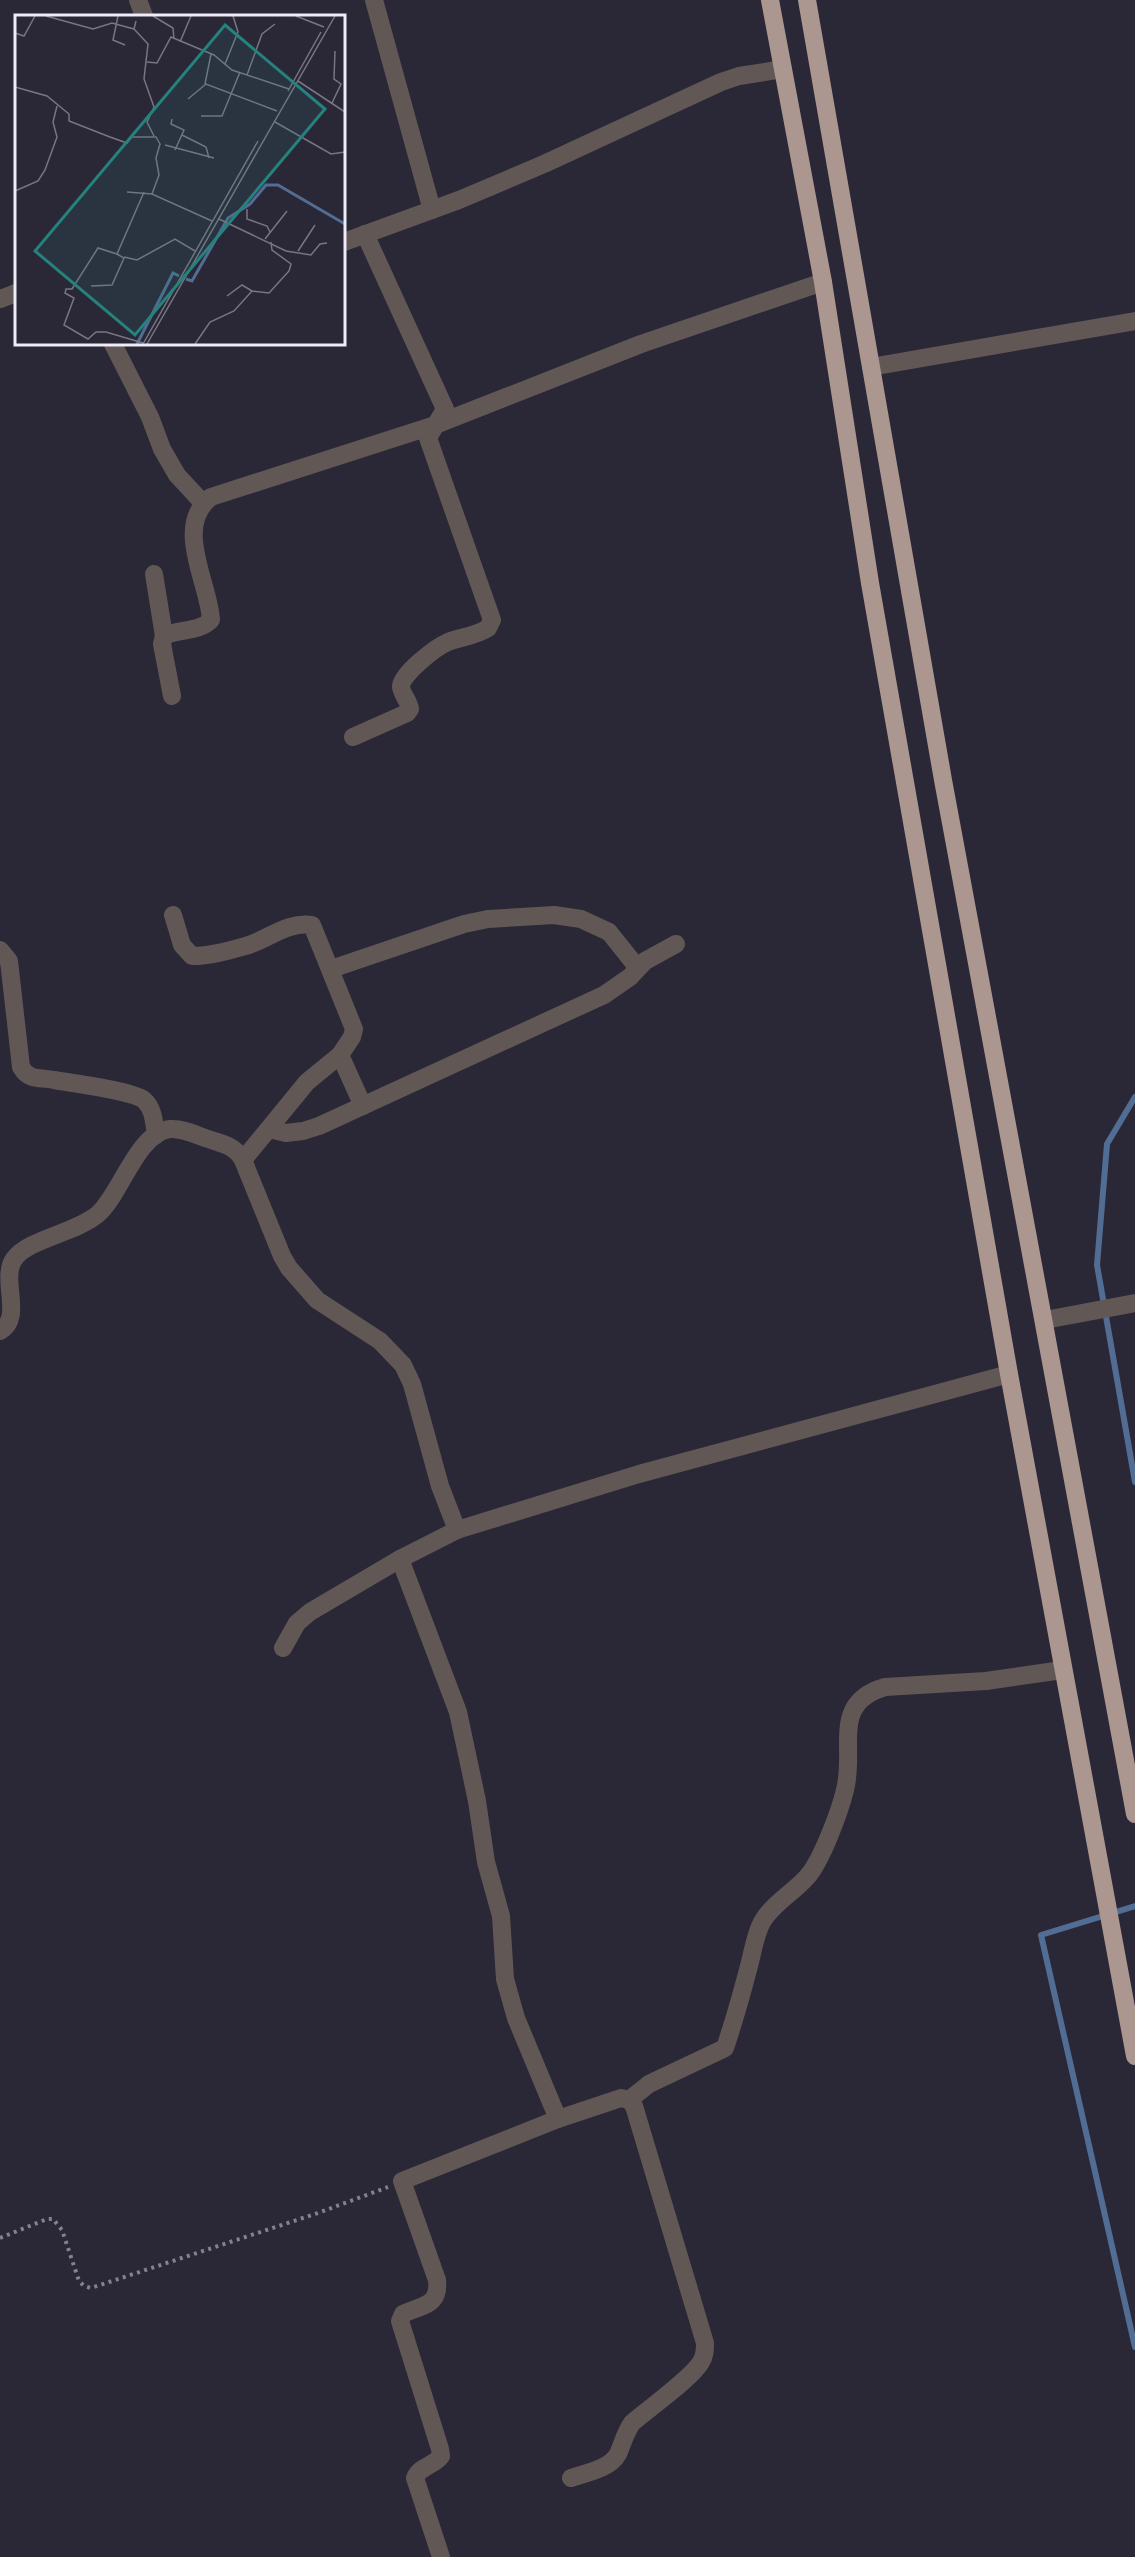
<svg xmlns="http://www.w3.org/2000/svg" width="1135" height="2557" font-family="'Exo 2',sans-serif">
<style>
.lines{fill:none;stroke-linecap:round;stroke-linejoin:round}
.stream{stroke:#526d93;stroke-width:6}
.path{stroke:#848290;stroke-width:4;stroke-dasharray:3 4.5;stroke-linecap:butt}
.minor{stroke:#615855;stroke-width:18}
.highway{stroke:#ac9690;stroke-width:18}
.inset-river{fill:none;stroke:#526d93;stroke-width:3}
.inset-road{fill:none;stroke:#787684;stroke-width:1.5}
.view{fill:#25827c;fill-opacity:0.15;stroke:#25827c;stroke-width:3}
.inset-edge{fill:none;stroke:#eeecf7;stroke-width:3}
</style>
<rect width="100%" height="100%" fill="#2a2737"/>
<g class="lines">
<g class="stream">
<polyline points="1135,1097 1107,1144 1097,1265 1135,1482"/>
<polyline points="1135,1906 1041,1935 1135,2347"/>
</g>
<polyline class="path" points="0,2238 47,2219 53,2219 62,2230 79,2281 84,2286 91,2288 318,2213 388,2187"/>
<g class="minor">
<polyline points="138,0 144,16"/>
<polyline points="374,0 432,210"/>
<polyline points="344,242 459,200 544,164 721,82 739,76 783,69"/>
<polyline points="0,299 16,293"/>
<polyline points="113,344 150,417 162,449 177,475 203,503"/>
<polyline points="871,367 1135,321"/>
<polyline points="154,574 164,636"/>
<path d="M172 696 162 644 164 636C180 628 198 633 211 620 209 583 173 526 211 497L435 425 641 344 823 282"/>
<path d="M353 737 407 713 410 709C409 701 402 695 401 687 400 675 436 647 448 642 461 637 476 636 488 628L492 620 428 438 445 409 365 234"/>
<path d="M173 915 182 945 192 956C211 956 231 950 249 945 269 938 290 921 312 925L354 1029 352 1037 340 1055 363 1106"/>
<path d="M0 950 9 961 21 1067C29 1081 40 1077 54 1080 72 1083 133 1091 144 1100 154 1109 154 1123 156 1135"/>
<polyline points="331,969 464,924 488,919 554,915 581,919 609,932 637,967"/>
<polyline points="269,1129 286,1133 303,1131 319,1126 604,995 630,977 645,961 676,944"/>
<polyline points="243,1160 307,1082 340,1055"/>
<polyline points="1045,1320 1135,1303"/>
<path d="M0 1331C24 1318 0 1279 14 1259 28 1239 76 1233 98 1214 121 1194 137 1133 170 1129 181 1128 194 1134 205 1138 220 1143 235 1145 243 1160L282 1256 289 1268 317 1300 380 1341 403 1365 412 1384 440 1486 457 1530"/>
<path d="M400 1559 458 1712 477 1801 486 1862 501 1916 505 1979 516 2018 558 2119 402 2181 437 2280C440 2306 422 2305 403 2314L400 2321 440 2449 441 2456C434 2466 420 2466 415 2478L441 2557"/>
<polyline points="283,1648 297,1623 310,1612 400,1559 457,1530 639,1474 1009,1374"/>
<path d="M629 2100 649 2084 725 2048C734 2021 742 1993 749 1966 753 1951 755 1935 762 1922 772 1904 794 1892 807 1877 821 1862 840 1811 845 1790 856 1748 830 1703 885 1687L986 1681 1062 1670"/>
<path d="M558 2119 621 2098 629 2100 634 2106 705 2343C705 2350 705 2356 701 2362 692 2378 648 2409 632 2423 625 2433 623 2443 618 2454 610 2469 585 2473 571 2478"/>
</g>
<g class="highway">
<polyline points="770,0 823,282 870,583 1009,1374 1135,2056"/>
<polyline points="807,0 943,780 1135,1814"/>
</g>
</g>
<g transform="translate(15 15)">
<rect width="330" height="330" fill="#2a2737"/>
<path class="inset-river" d="M171 264 177 266 213 203 235 189 251 170H263L330 209M122 329 158 258 164 261"/>
<path class="inset-road" d="M31 1 78 14 97 8 119 14 121 6M103 1 98 25 110 30M138 1 158 13 159 24M281 1 309 12M119 14 133 29 129 64 139 92 132 107 139 121M0 18 9 21 20 1M165 27 176 1M132 47 142 48 156 22 199 40 217 55 274 74M210 49 223 17 218 1M232 60 247 19 260 9M283 66 330 97M190 69 196 39M0 72 32 81 54 99V106L95 122 112 128 117 122H141L145 129 141 143 144 160 137 179M273 76 306 17M173 84 191 69 262 96M317 88 326 69 319 64 320 36M186 101H207L225 57M157 104 156 109 169 115 160 135M260 107 316 139 330 137M167 120 191 132 194 143M150 130 199 143M0 176 23 166 30 155 42 122 38 107 42 91M112 177 137 179 197 206M232 194V204L252 211 255 217M204 204 271 236 296 240 305 229 312 228M250 224 272 196M283 236 300 210M109 242 122 245 160 224 180 236M76 271 97 270 109 243 102 239M212 281 227 270 237 276M128 328 91 317H81L73 324 49 310 59 283 50 278 51 274H57L83 233 102 239 129 177M128 329 243 126M132 329 320 1M180 329 195 307 219 296 237 276 254 278 274 256 276 249 257 235 256 227"/>
<path class="view" d="M210 10 310 94 120 320 20 236Z"/>
<rect width="330" height="330" class="inset-edge"/>
</g>
</svg>
